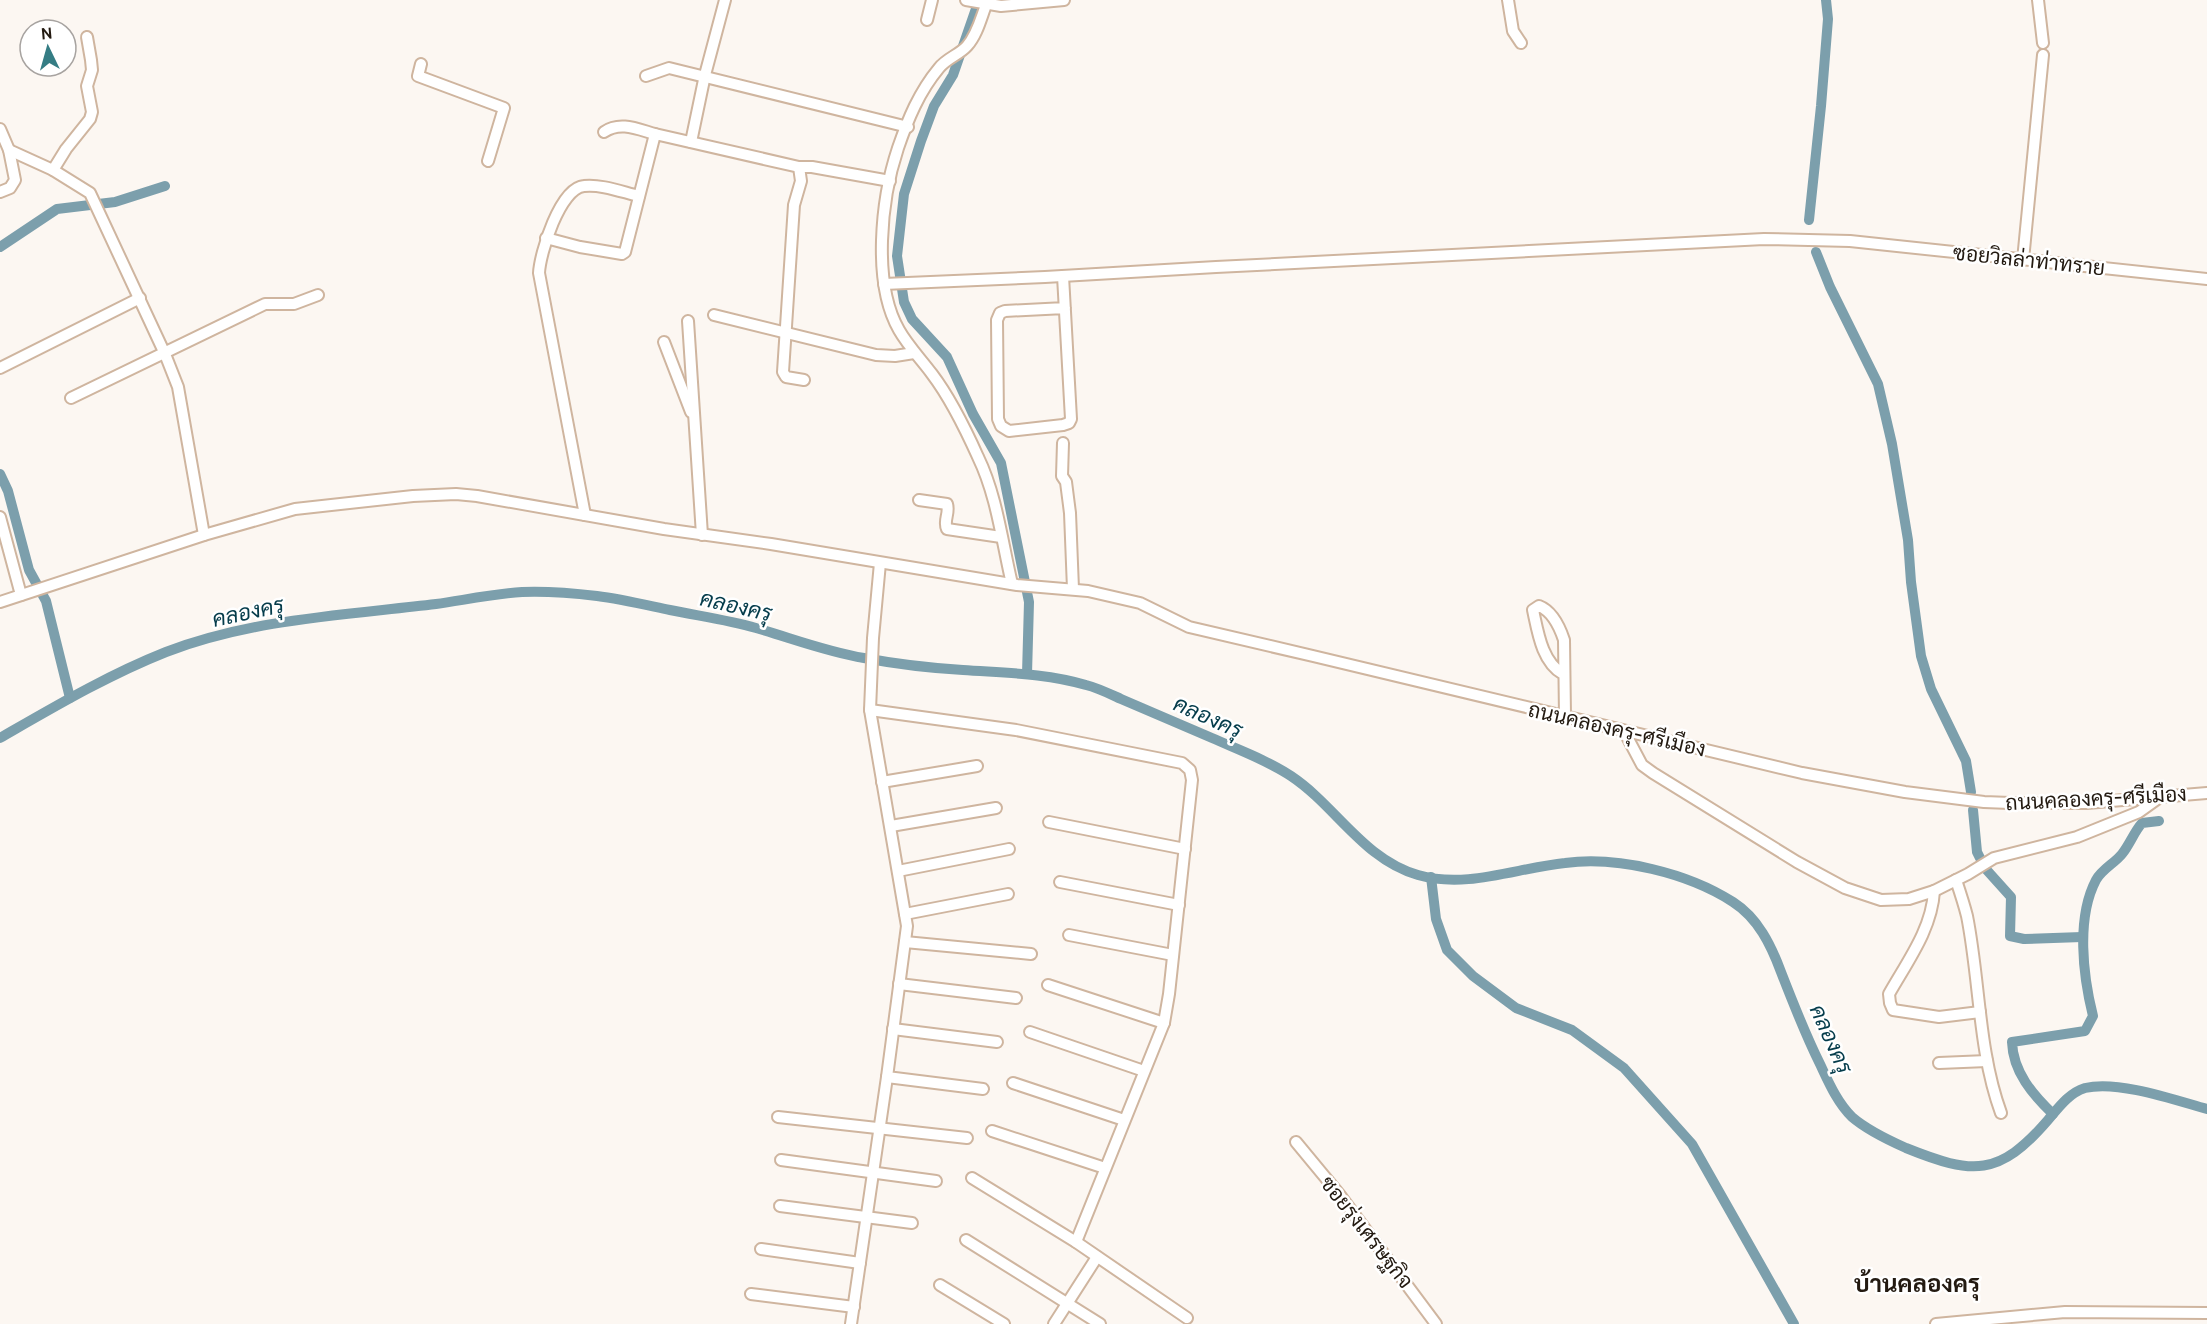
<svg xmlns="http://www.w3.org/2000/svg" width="2207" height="1324" font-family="Cabin,Sarabun,sans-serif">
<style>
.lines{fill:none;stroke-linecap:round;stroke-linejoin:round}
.canal{stroke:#7c9fac;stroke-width:10}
.minor-casing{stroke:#cfb59f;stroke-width:14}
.minor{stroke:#fff;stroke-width:10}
.labels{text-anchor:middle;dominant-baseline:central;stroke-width:5;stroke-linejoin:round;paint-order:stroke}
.street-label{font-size:21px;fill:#231a11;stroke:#fff}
.water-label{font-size:22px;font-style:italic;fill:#053c4b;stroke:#fff}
.quarter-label{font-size:24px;font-weight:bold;fill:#231a11;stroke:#fff}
</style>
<rect width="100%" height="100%" fill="#fcf7f2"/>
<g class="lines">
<g class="canal">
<polyline points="979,0 953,75 934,106 921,141 904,194 897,256 904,302 912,319 947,357 973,414 1001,463 1029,602 1027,674"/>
<polyline points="1809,220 1821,106 1828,19 1826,0"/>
<polyline points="0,247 57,209 115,202 165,186"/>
<polyline points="1816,252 1830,287 1878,384 1892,444 1908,540 1911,582 1921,656 1931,689 1966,761 1971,792"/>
<polyline points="0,474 8,491 29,570 46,601 70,698"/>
<path d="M0 738C54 707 108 675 166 652 252 619 345 615 436 604 464 600 493 594 522 592 547 591 572 593 597 596 621 599 646 605 670 610 699 616 728 620 756 628 791 638 827 652 864 658 896 664 929 668 963 670 1004 673 1046 673 1086 685 1098 688 1110 694 1121 699 1151 712 1182 725 1212 738 1239 750 1267 760 1291 776 1336 806 1363 859 1418 875 1467 889 1516 868 1565 863 1618 856 1688 873 1733 902 1758 918 1771 945 1781 972 1793 1003 1805 1034 1820 1064 1829 1083 1837 1102 1852 1117 1867 1130 1888 1140 1906 1148 1973 1175 1999 1177 2048 1120 2059 1107 2069 1093 2085 1088 2118 1080 2175 1100 2207 1109"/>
<polyline points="1973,810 1977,852 1980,858"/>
<polyline points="1984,867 2011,897 2010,936 2024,939 2082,937"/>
<polyline points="1431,877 1436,919 1447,950 1473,976 1516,1008 1572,1030 1624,1068 1692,1144 1794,1324"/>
<path d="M2053 1114C2033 1095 2013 1072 2012 1042L2085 1031 2093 1016C2083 976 2076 918 2096 880 2102 869 2115 863 2122 854 2130 844 2134 832 2142 823L2159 821"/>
</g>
<g class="minor-casing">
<g id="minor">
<polyline points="966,0 1001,6 1064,0"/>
<polyline points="1508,0 1513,31 1521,43"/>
<polyline points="2038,0 2043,43"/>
<path d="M986 5C981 18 977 35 967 46 959 55 947 58 939 68 919 92 908 119 898 148 881 199 872 283 899 330 908 346 921 359 932 374 951 399 965 428 978 457 997 496 1002 542 1012 584"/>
<polyline points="927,20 932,0"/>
<polyline points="421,64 418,76 504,108 488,161"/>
<polyline points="646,76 669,68 677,70 908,127"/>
<polyline points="0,129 9,150 15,180 10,188 0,192"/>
<path d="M604 132C620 121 637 129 655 134"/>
<polyline points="691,142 705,75 725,0"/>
<polyline points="9,150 53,170 90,193 165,354 178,387 204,535"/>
<polyline points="799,167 812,167 890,181"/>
<polyline points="53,170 66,149 90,119 92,112 87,86 92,70 91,60 87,37"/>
<polyline points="546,238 580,247 622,254 625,252 655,134 799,167 801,181 794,205 783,372 786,377 804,380"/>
<polyline points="2023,260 2043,55"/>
<path d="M1063 276C1066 324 1068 371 1071 419L1069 423 1063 425 1009 431 1001 426 998 419 997 320 1000 313 1005 311 1065 308"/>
<polyline points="884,284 1045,277 1216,267 1764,239 1850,241 2207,279"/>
<polyline points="714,315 876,355 895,356 914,353"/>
<polyline points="688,321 702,535"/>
<polyline points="664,342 691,412"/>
<polyline points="0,368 140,298"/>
<polyline points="71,398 265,304 294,304 318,295"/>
<polyline points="1063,443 1062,476 1066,482 1070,513 1073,589"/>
<path d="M919 500 947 504C950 513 943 521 947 529L1001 537"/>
<path d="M585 515 539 273C540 253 560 188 584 186 601 184 622 192 639 196"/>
<polyline points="0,517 21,595"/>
<polyline points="880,563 873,638 870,710 907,926 887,1077 983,1089"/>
<polyline points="0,602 204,535 295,509 413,496 456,494 477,496 664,529 771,544 1017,585 1088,591 1140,603 1189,627 1313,656 1802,773 1905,792 1984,802 2010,803 2087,803 2207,793"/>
<path d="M1563 674C1542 662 1538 633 1533 610L1539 606C1552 611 1560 628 1564 640L1565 716"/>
<polyline points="870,710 1016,730 1182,763 1190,770 1192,780 1169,994 1164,1023 1076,1242"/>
<polyline points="1624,731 1642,765 1653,773 1797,862 1845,888 1881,900 1909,899 1934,891 1968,874 1994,858 2077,837 2139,812 2160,797"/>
<polyline points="882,782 977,766"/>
<polyline points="1049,822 1185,849"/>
<polyline points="891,826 996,808"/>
<polyline points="898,871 1009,849"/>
<path d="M1956 880C1960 892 1964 904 1967 916 1980 981 1978 1050 2001 1113"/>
<polyline points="1060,882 1179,905"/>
<path d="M1934 891C1932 929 1907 962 1889 994L1890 1003 1893 1010 1939 1017 1980 1012"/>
<polyline points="905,914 1008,894"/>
<polyline points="1069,935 1173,955"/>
<polyline points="905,942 1031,954"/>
<polyline points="899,984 1016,998"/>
<polyline points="1048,985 1164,1023"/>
<polyline points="893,1029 997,1042"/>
<polyline points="1030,1032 1144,1071"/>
<polyline points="1939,1063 1987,1061"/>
<polyline points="1013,1083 1124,1120"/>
<polyline points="778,1117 967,1138"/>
<polyline points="992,1131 1105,1168"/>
<polyline points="1296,1142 1339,1194 1436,1324"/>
<polyline points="781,1160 936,1181"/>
<polyline points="972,1178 1076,1242 1187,1318"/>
<polyline points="780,1206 912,1223"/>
<polyline points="966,1240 1100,1324"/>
<polyline points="761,1249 860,1263"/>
<polyline points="940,1285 1004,1324"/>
<polyline points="751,1294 854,1307"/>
<polyline points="851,1324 887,1077"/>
<polyline points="1054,1324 1097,1257"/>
<polyline points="1936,1324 2065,1312 2207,1313"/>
</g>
</g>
<use href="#minor" class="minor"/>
</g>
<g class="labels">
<g class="street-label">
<text transform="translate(2029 260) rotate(6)">ซอยวิลล่าท่าทราย</text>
<text transform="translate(1617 729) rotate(13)">ถนนคลองครุ-ศรีเมือง</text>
<text transform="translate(2096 798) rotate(-3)">ถนนคลองครุ-ศรีเมือง</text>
<text transform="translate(1367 1232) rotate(52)">ซอยรุ่งเศรษฐกิจ</text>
</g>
<g class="water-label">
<text transform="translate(736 606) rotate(13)">คลองครุ</text>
<text transform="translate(248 612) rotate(-12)">คลองครุ</text>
<text transform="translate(1208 717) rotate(24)">คลองครุ</text>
<text transform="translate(1831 1039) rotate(66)">คลองครุ</text>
</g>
<g class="quarter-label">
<text x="1917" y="1283">บ้านคลองครุ</text>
</g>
</g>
<g transform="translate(48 48) rotate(355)"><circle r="28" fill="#ffffff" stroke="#a7a3a0" stroke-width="1.5"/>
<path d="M0-4.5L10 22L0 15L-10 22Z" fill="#357d84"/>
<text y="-9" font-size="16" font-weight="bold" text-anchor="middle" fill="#231a11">N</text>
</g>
</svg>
